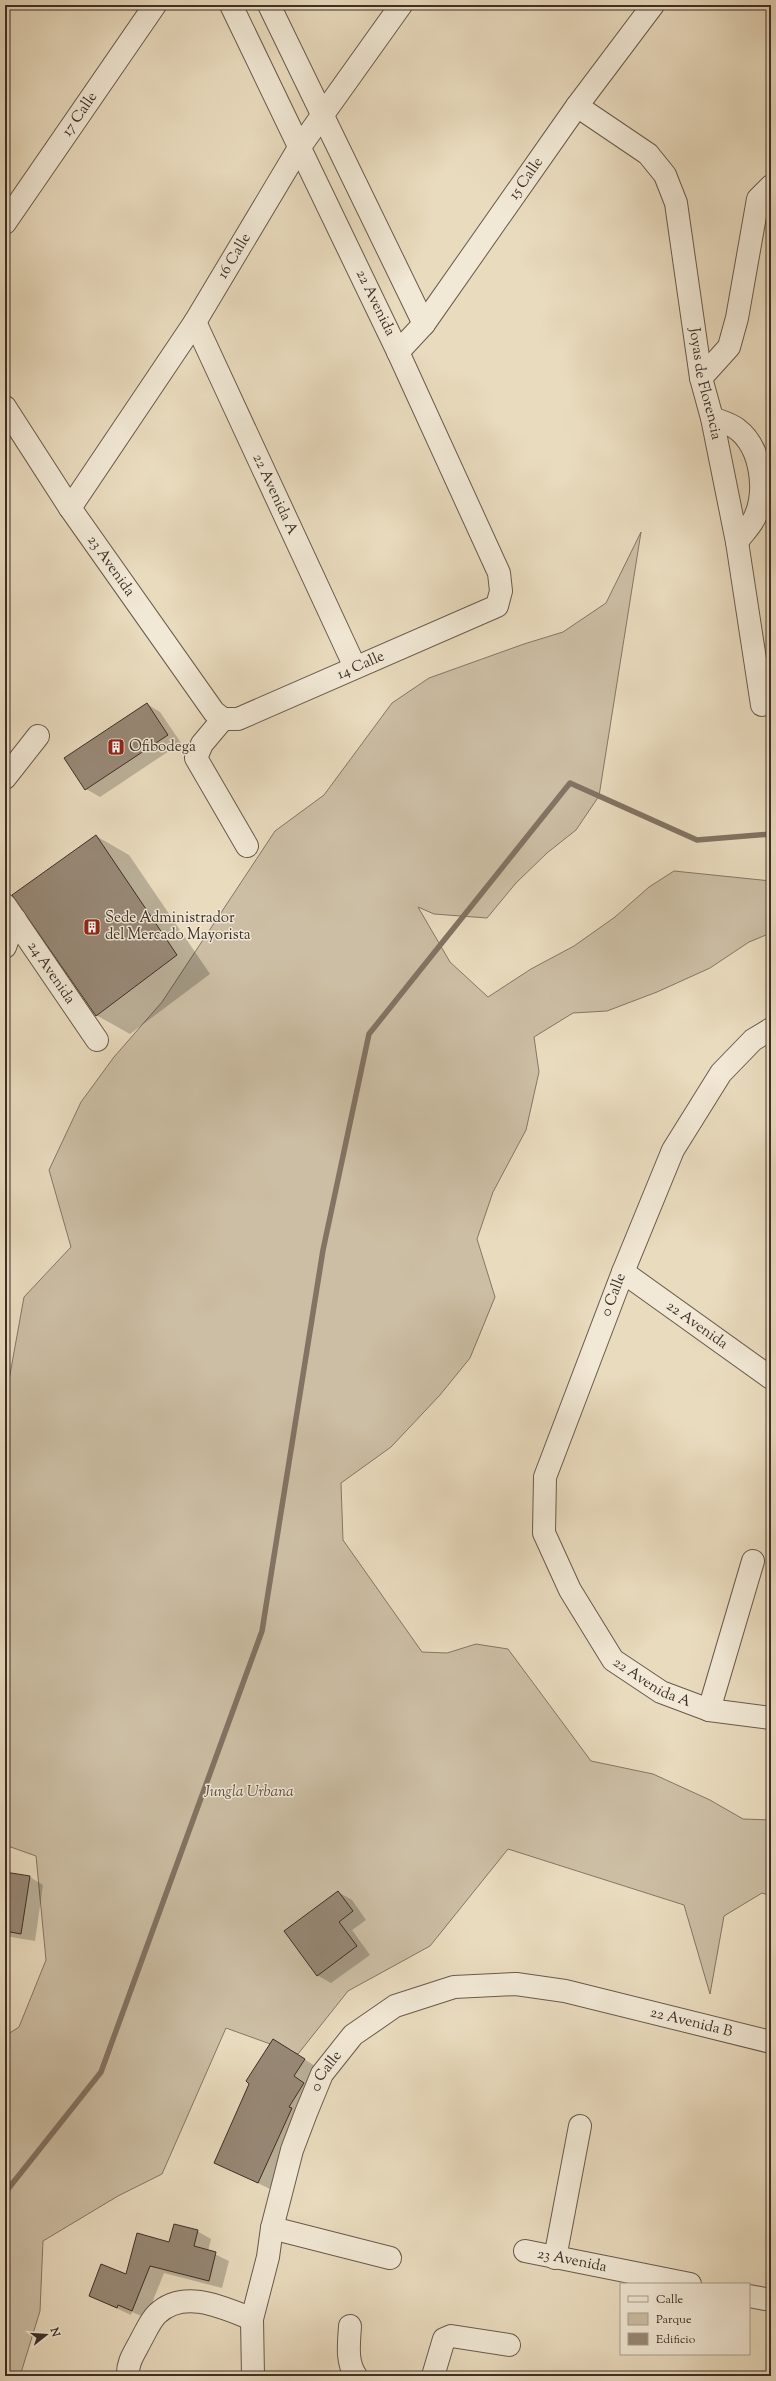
<svg xmlns="http://www.w3.org/2000/svg" width="776" height="2381" font-family="'Sorts Mill Goudy',serif">
<style>
.green{fill:#ccbea4;stroke:#857666}
.shadow{fill:#0003}
.lines{fill:none;stroke-linecap:round;stroke-linejoin:round}
.stream{stroke:#827363;stroke-width:5.5}
.building{fill:#978876;stroke:#3e2f27}
.minor-casing{stroke:#695a4d;stroke-width:24}
.minor{stroke:#f1e8d5;stroke-width:22}
.labels{text-anchor:middle;dominant-baseline:central;stroke-width:3;stroke-linejoin:round;paint-order:stroke}
.street-label{font-size:15px;fill:#3e2f27;stroke:#f1e8d5}
.poi-label{font-size:15px;fill:#3e2f27;stroke:#f1e8d5;text-anchor:start}
.park-label{font-size:15px;font-style:italic;fill:#5a4c40;stroke:#f1e8d5}
</style>
<rect width="100%" height="100%" fill="#e9dbbe"/>
<filter id="stains"><feTurbulence type="fractalNoise" baseFrequency=".005" numOctaves="4"/><feColorMatrix values="0 0 0 0 .2 0 0 0 0 .09 0 0 0 0 .02 0 0 0 .5 -.17"/></filter>
<radialGradient id="worn" r=".72"><stop offset=".6" stop-color="#630" stop-opacity="0"/><stop offset="1" stop-color="#630" stop-opacity=".3"/></radialGradient>
<polygon class="green" points="641,532 599,796 576,830 547,853 516,883 487,918 434,914 418,907 450,962 488,997 531,969 574,946 615,917 649,887 674,871 771,881 771,933 749,942 710,968 657,992 607,1011 573,1013 534,1037 539,1072 526,1130 493,1192 477,1239 495,1297 470,1358 440,1395 391,1447 341,1483 343,1540 422,1652 447,1653 476,1644 508,1649 591,1761 653,1774 710,1800 743,1819 771,1820 771,1896 762,1893 724,1916 710,1994 684,1905 508,1849 430,1946 348,1991 298,2054 226,2028 162,2174 118,2196 43,2241 40,2311 20,2376 5,2376 5,2036 19,2027 46,1960 36,1856 5,1845 5,1402 24,1297 71,1247 49,1170 81,1102 114,1057 162,1002 275,831 324,795 392,703 429,678 524,644 563,632 606,603"/>
<g class="shadow">
<polygon points="147,704 160,712 181,743 100,797 86,789"/>
<polygon points="96,836 129,855 210,974 130,1034 96,1015"/>
<polygon points="5,1873 30,1877 43,1885 35,1941 5,1936"/>
<polygon points="338,1892 352,1900 366,1920 352,1930 370,1955 331,1983 317,1975"/>
<polygon points="287,2048 318,2068 272,2190 215,2162"/>
<polygon points="197,2231 211,2239 208,2251 229,2261 222,2288 164,2273 146,2318 132,2312 131,2315 90,2296 127,2276 170,2243"/>
</g>
<g class="lines">
<polyline class="stream" points="5,2205 8,2189 101,2072 262,1631 323,1250 369,1034 570,783 697,840 771,834"/>
</g>
<g class="building">
<polygon points="147,703 168,735 85,790 64,758"/>
<polygon points="96,835 177,955 96,1016 12,895"/>
<polygon points="5,1872 30,1876 21,1934 5,1931"/>
<polygon points="338,1891 353,1911 339,1922 357,1946 317,1976 284,1931"/>
<polygon points="273,2039 305,2059 294,2076 304,2083 289,2107 292,2108 258,2183 214,2163 249,2084 246,2081"/>
<polygon points="174,2224 198,2230 194,2246 216,2252 209,2281 150,2266 132,2311 118,2305 117,2308 89,2296 101,2264 126,2274 137,2233 169,2242"/>
</g>
<g class="lines">
<g class="minor-casing">
<g id="minor">
<polyline points="269,5 424,324"/>
<path id="s1" d="M577 106 648 154 665 175 676 203 701 378 712 418 737 542 762 705"/>
<path id="s2" d="M5 223 155 5"/>
<path id="s3" d="M195 322 355 667"/>
<path id="s4" d="M398 352 424 324 577 106 653 5"/>
<polyline points="701,378 729,347 737,318 758,199 771,186"/>
<path id="s5" d="M5 407 70 508 214 712 223 719"/>
<path d="M712 418C720 421 731 424 737 429 761 447 767 490 755 517 751 526 742 534 737 542"/>
<path id="s6" d="M70 508 195 322 299 148 401 5"/>
<path id="s7" d="M223 719H238L497 606 501 591 499 573 398 352 231 5"/>
<polyline points="223,719 202,744 196,758 247,846"/>
<polyline points="5,778 38,736"/>
<path id="s8" d="M5 905 97 1040"/>
<polyline points="5,947 15,919"/>
<path id="s9" d="M771 1029 753 1040 721 1073 673 1150 623 1272 545 1477 544 1533 570 1590 613 1660 661 1692 709 1710 771 1718"/>
<path id="s10" d="M623 1272 771 1378"/>
<polyline points="709,1710 753,1561"/>
<polyline points="272,2228 390,2258"/>
<path id="s11" d="M525 2251 690 2284"/>
<polyline points="555,2258 580,2126"/>
<polyline points="749,2296 771,2300"/>
<path d="M350 2326C349 2343 346 2362 356 2376"/>
<path d="M128 2376C127 2362 135 2352 141 2340 146 2331 150 2321 157 2314 184 2288 224 2308 252 2319"/>
<path id="s12" d="M253 2376 252 2319 268 2257 272 2228 292 2150 306 2113 322 2074 353 2035 395 2006 454 1987 516 1984 565 1991 771 2042"/>
<polyline points="433,2376 444,2339 451,2336 509,2345"/>
</g>
</g>
<use href="#minor" class="minor"/>
</g>
<defs>
<g id="building-square" transform="scale(0.9)"><rect x="-9" y="-9" width="18" height="18" rx="4" fill="#8f2418" stroke="#f1e8d5"/><path d="M-4-6H4V6H1V3H-1V6H-4ZM-2.5-4.3h1.7v1.8h-1.7ZM.8-4.3h1.7v1.8H.8ZM-2.5-1h1.7V.8h-1.7ZM.8-1h1.7V.8H.8Z" fill="#fff"/></g>
</defs>
<g fill-rule="evenodd">
<use href="#building-square" x="116" y="747"/>
<use href="#building-square" x="92" y="927"/>
</g>
<g class="labels">
<g class="street-label">
<text stroke="none"><textPath href="#s2" startOffset="132">17 Calle</textPath></text>
<text stroke="none"><textPath href="#s4" startOffset="216">15 Calle</textPath></text>
<text stroke="none"><textPath href="#s6" startOffset="301">16 Calle</textPath></text>
<text transform="translate(375 303) rotate(64)">22 Avenida</text>
<text stroke="none"><textPath href="#s1" startOffset="326">Joyas de Florencia</textPath></text>
<text stroke="none"><textPath href="#s3" startOffset="190">22 Avenida A</textPath></text>
<text stroke="none"><textPath href="#s5" startOffset="191">23 Avenida</textPath></text>
<text stroke="none"><textPath href="#s7" startOffset="149">14 Calle</textPath></text>
<text stroke="none"><textPath href="#s8" startOffset="82">24 Avenida</textPath></text>
<text transform="translate(614 1295) rotate(-69)">0 Calle</text>
<text stroke="none"><textPath href="#s10" startOffset="91">22 Avenida</textPath></text>
<text stroke="none"><textPath href="#s9" startOffset="755">22 Avenida A</textPath></text>
<text stroke="none"><textPath href="#s12" startOffset="717">22 Avenida B</textPath></text>
<text stroke="none"><textPath href="#s12" startOffset="317">0 Calle</textPath></text>
<text stroke="none"><textPath href="#s11" startOffset="48">23 Avenida</textPath></text>
</g>
<g class="poi-label">
<text x="129" y="747">Ofibodega</text>
<text x="105" y="918">Sede Administrador<tspan x="105" dy="17">del Mercado Mayorista</tspan></text>
</g>
<g class="park-label">
<text x="249" y="1792">Jungla Urbana</text>
</g>
</g>
<rect width="776" height="2381" fill="none" stroke="#e9dbbe" stroke-width="20"/>
<rect x="6" y="6" width="764" height="2369" fill="none" stroke="#3e2f27" stroke-width="2"/>
<rect x="10" y="10" width="756" height="2361" fill="none" stroke="#3e2f27"/>
<rect x="620" y="2283" width="130" height="72" fill="#f1e8d5" stroke="#a99e8f"/>
<rect x="628" y="2296" width="20" height="6" fill="#f1e8d5" stroke="#a99e8f"/>
<text x="656" y="2303" font-size="12" fill="#3e2f27">Calle</text>
<rect x="628" y="2313" width="20" height="12" fill="#ccbea4" stroke="#a99e8f"/>
<text x="656" y="2323" font-size="12" fill="#3e2f27">Parque</text>
<rect x="628" y="2333" width="20" height="12" fill="#978876" stroke="#a99e8f"/>
<text x="656" y="2343" font-size="12" fill="#3e2f27">Edificio</text>
<g transform="translate(46 2335) rotate(73)" stroke="#f1e8d5" stroke-width="3" paint-order="stroke">
<path d="M0-3L7 15L0 10L-7 15Z" fill="#3e2f27"/>
<text y="-6" font-size="11" font-weight="bold" text-anchor="middle" fill="#3e2f27">N</text>
</g>
<rect width="100%" height="100%" filter="url(#stains)"/>
<rect width="100%" height="100%" fill="url(#worn)"/>
</svg>
